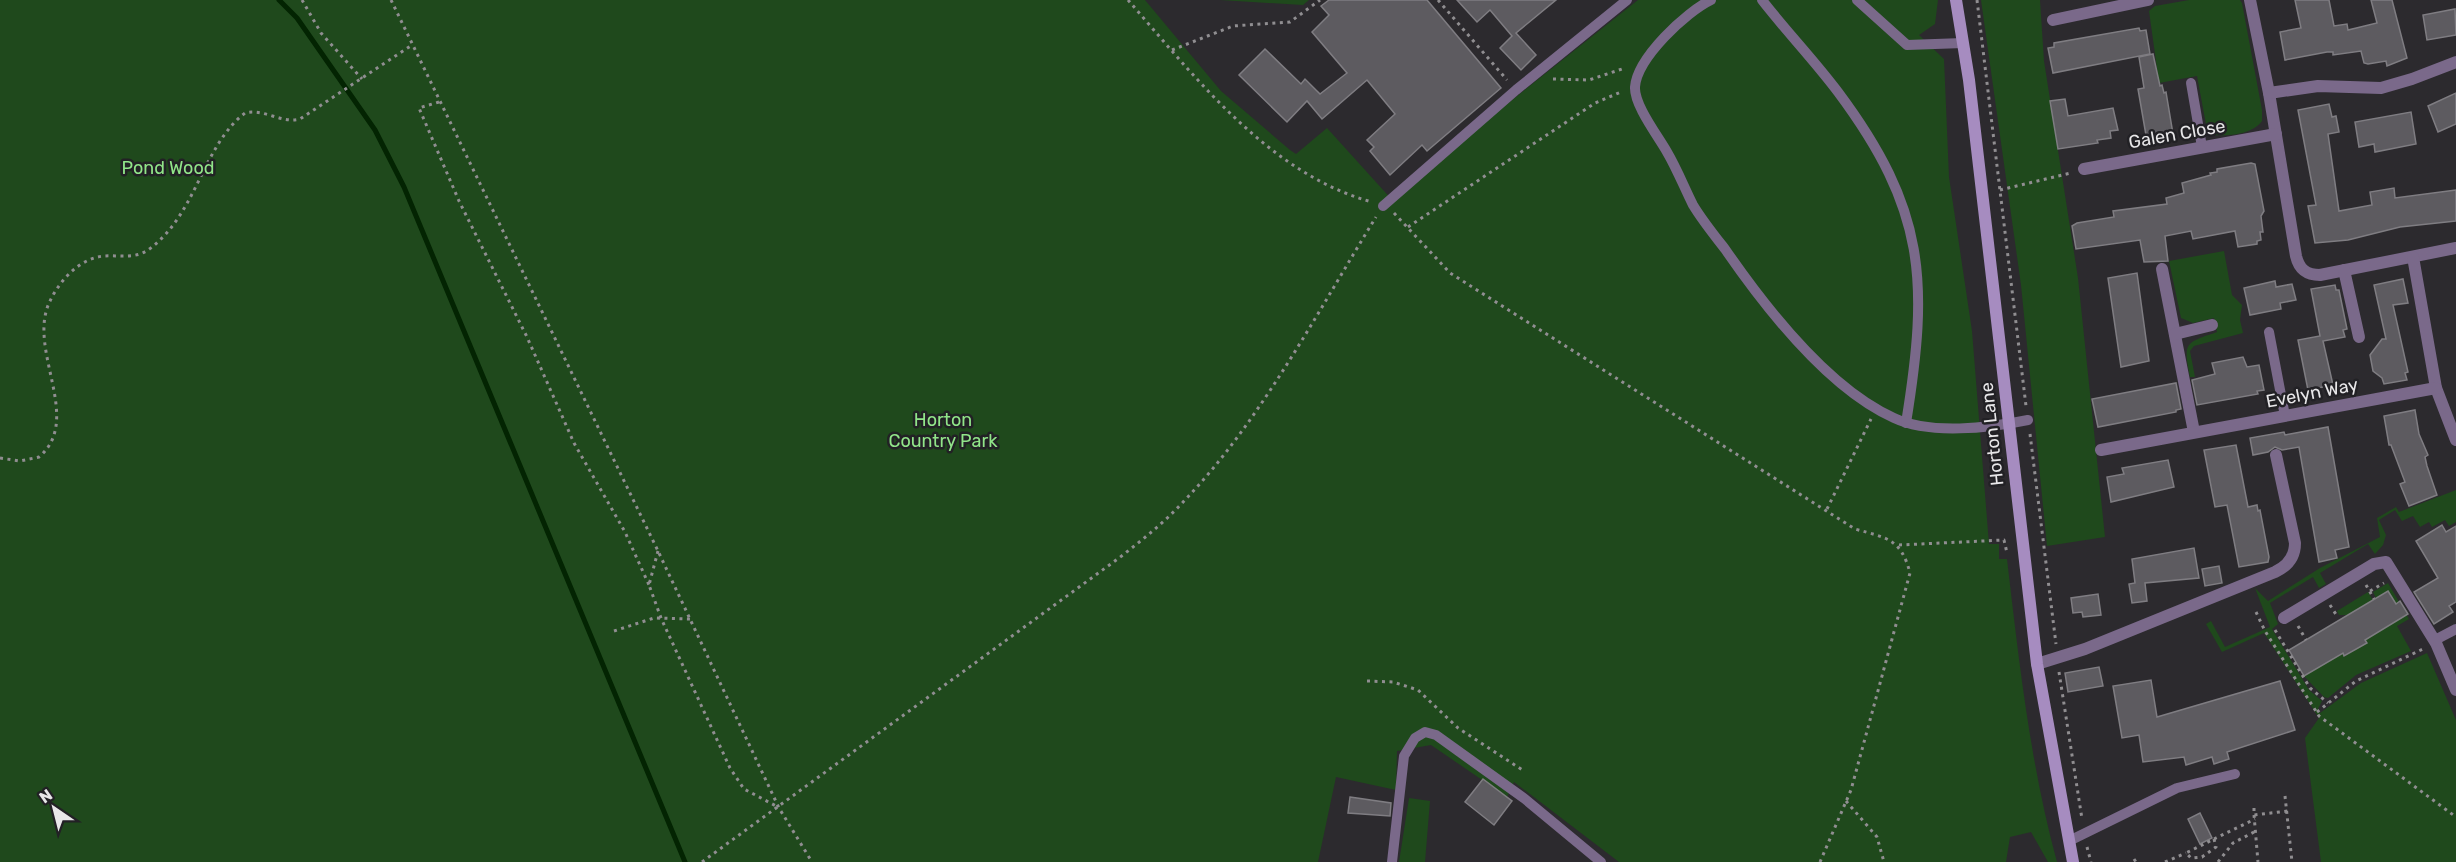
<svg xmlns="http://www.w3.org/2000/svg" width="2456" height="862" font-family="Rubik,sans-serif">
<style>
.green{fill:#1f491c}
.lines{fill:none;stroke-linecap:round;stroke-linejoin:round}
.stream{stroke:#032402;stroke-width:5}
.building{fill:#5d5b60;stroke:#7f7d82;stroke-width:1.5}
.path{stroke:#908e91;stroke-width:3;stroke-dasharray:3 4.5;stroke-linecap:butt}
.lane{stroke:#7a698a;stroke-width:10}
.street{stroke:#7a698a;stroke-width:12}
.secondary{stroke:#a68cc0;stroke-width:12}
.labels{text-anchor:middle;dominant-baseline:central;stroke-width:5;stroke-linejoin:round;paint-order:stroke}
.street-label{font-size:18px;fill:#e8e7e9;stroke:#222125}
.park-label{font-size:18px;fill:#91e589;stroke:#222125}
</style>
<rect width="100%" height="100%" fill="#2c2a2e"/>
<g class="green">
<path d="M0 0H1145L1221 91 1290 150 1296 154 1327 128 1394 202 1492 116 1638 0H1938L1935 24 1919 35 1944 59 1949 177 1972 331 1989 544H1999V559H2007C2019 661 2030 763 2057 862H2048L2031 832 2010 837 2006 862H1619L1514 782 1507 797 1431 745 1397 751 1396 790 1336 777 1318 862H0Z"/>
<polygon points="1220,0 1309,0 1303,5"/>
<polygon points="1981,0 2040,0 2044,61 2078,278 2105,537 2047,546 2021,285"/>
<path d="M2189 0H2240L2242 3 2262 110V121C2251 136 2225 136 2208 135L2197 76 2159 83 2149 11 2155 6Z"/>
<path d="M2224 251 2232 295 2242 305 2240 320 2243 333 2194 346 2190 351 2195 377H2190C2183 342 2185 343 2217 332L2214 318 2193 323 2181 318 2169 261Z"/>
<polygon points="2456,490 2456,522 2449,526 2445,520 2432,527 2429,522 2420,527 2413,516 2402,521 2395,510 2379,520 2386,535 2383,545 2375,554 2368,544 2320,573 2326,584 2319,588 2313,577 2270,603 2278,624 2272,629 2309,690 2322,701 2318,709 2320,713 2361,683 2427,653 2456,720 2456,862 2321,862 2305,738 2319,718 2264,633 2222,652 2206,624 2211,621 2225,647 2270,627 2255,588 2268,601 2320,568 2380,537 2377,518 2396,507 2399,512"/>
<polygon points="2388,583 2409,619 2397,626 2411,651 2356,675 2328,698 2324,697 2304,676 2343,653 2345,656 2366,643 2365,640 2403,617 2388,591 2376,598 2373,592"/>
<polygon points="2368,592 2373,600 2348,615 2339,615 2337,611"/>
<polygon points="1409,798 1430,801 1425,862 1399,862"/>
</g>
<g class="lines">
<polyline class="stream" points="279,0 297,18 375,130 404,187 685,862"/>
</g>
<g class="building">
<polygon points="1329,0 1427,0 1501,88 1427,151 1422,145 1390,175 1370,151 1374,147 1367,140 1395,114 1367,80 1322,119 1307,101 1287,122 1239,75 1265,49 1301,84 1305,79 1320,94 1347,73 1312,32 1329,15 1321,6"/>
<polygon points="1457,0 1556,0 1516,33 1536,55 1521,70 1500,48 1512,36 1490,10 1477,22"/>
<polygon points="2295,0 2329,0 2334,26 2347,24 2348,30 2377,23 2371,0 2392,0 2407,58 2387,66 2386,61 2368,64 2364,63 2361,51 2333,55 2333,52 2327,52 2285,60 2280,32 2301,28"/>
<polygon points="2455,9 2456,35 2427,40 2423,15"/>
<polygon points="2139,28 2140,31 2146,30 2150,54 2053,73 2048,48 2054,47 2054,43"/>
<polygon points="2153,54 2160,86 2162,85 2164,93 2166,92 2173,134 2147,141 2138,89 2144,88 2139,57"/>
<polygon points="2456,93 2456,124 2438,132 2428,106"/>
<polygon points="2065,99 2068,116 2113,108 2118,130 2110,131 2111,138 2097,140 2098,143 2058,149 2050,101"/>
<polygon points="2329,104 2332,117 2336,116 2339,132 2328,134 2339,211 2372,205 2370,192 2394,188 2395,198 2456,190 2456,221 2400,227 2348,240 2315,243 2308,206 2316,205 2298,110"/>
<polygon points="2411,112 2416,144 2375,152 2374,144 2359,147 2355,122"/>
<polygon points="2251,163 2255,164 2264,211 2261,216 2263,232 2260,232 2261,240 2257,241 2257,244 2238,247 2235,231 2193,239 2191,231 2165,236 2168,261 2144,262 2140,240 2076,249 2072,226 2077,223 2114,217 2113,211 2167,204 2166,198 2184,193 2182,183 2211,175 2210,173 2217,172 2217,169"/>
<polygon points="2137,273 2149,361 2121,367 2108,278"/>
<polygon points="2403,279 2408,303 2393,305 2408,372 2405,373 2407,380 2384,384 2382,378 2373,371 2370,355 2382,339 2386,339 2374,285"/>
<polygon points="2275,281 2276,287 2292,284 2296,300 2280,303 2281,309 2250,315 2244,288"/>
<polygon points="2335,285 2336,290 2339,290 2347,329 2343,330 2345,337 2323,341 2333,385 2308,390 2298,340 2320,336 2311,289"/>
<polygon points="2243,357 2247,367 2259,365 2264,390 2257,391 2258,394 2197,405 2192,380 2215,374 2212,363"/>
<polygon points="2176,383 2181,409 2176,410 2176,412 2098,427 2092,399"/>
<polygon points="2415,410 2419,434 2428,455 2425,457 2427,466 2437,495 2409,506 2400,484 2405,482 2391,445 2389,445 2384,416"/>
<polygon points="2328,427 2349,547 2335,550 2337,558 2319,562 2299,447 2282,450 2275,447 2268,452 2253,455 2250,438 2284,432 2285,435"/>
<polygon points="2236,445 2248,507 2257,505 2258,511 2260,510 2269,557 2268,562 2239,567 2227,505 2215,507 2204,450"/>
<polygon points="2168,460 2174,487 2111,502 2107,477 2124,474 2122,468"/>
<polygon points="2442,525 2446,532 2456,526 2456,602 2449,606 2453,612 2434,624 2414,592 2438,578 2416,541"/>
<polygon points="2194,548 2199,578 2145,583 2147,601 2132,603 2129,584 2135,583 2132,559"/>
<polygon points="2219,566 2222,583 2205,586 2202,569"/>
<polygon points="2388,591 2396,604 2400,601 2408,614 2365,640 2367,643 2344,656 2343,653 2304,676 2289,650"/>
<polygon points="2098,594 2101,615 2083,617 2082,612 2073,613 2071,598"/>
<polygon points="2099,667 2103,686 2068,692 2065,673"/>
<polygon points="2151,680 2157,717 2280,681 2295,730 2227,752 2229,759 2214,764 2212,757 2186,765 2184,757 2143,762 2139,735 2122,738 2113,686"/>
<polygon points="1483,779 1512,801 1494,825 1465,802"/>
<polygon points="1350,797 1391,803 1390,816 1348,813"/>
<polygon points="2200,813 2212,838 2200,844 2188,819"/>
</g>
<g class="lines">
<g class="path">
<polyline points="302,0 321,33 362,79"/>
<polyline points="391,0 658,551 779,808 812,862"/>
<path d="M1128 0C1195 77 1269 174 1372 202"/>
<polyline points="1438,0 1507,80"/>
<polyline points="1977,0 2026,406"/>
<polyline points="1172,50 1233,26 1290,22 1320,0"/>
<polyline points="1553,79 1589,80 1625,68"/>
<polyline points="439,102 419,108 459,201 527,337 574,443 625,532 649,585"/>
<polyline points="2000,190 2071,173"/>
<path d="M1394 213 1450 273 1855 529C1886 538 1901 538 1910 573L1851 790 1820 862"/>
<polyline points="1408,227 1595,103 1621,92"/>
<polyline points="2030,434 2056,644"/>
<path d="M0 458 20 461 39 457C84 419 26 349 50 301 60 280 80 258 104 256 119 255 135 259 148 250 197 215 202 146 245 113 264 108 281 124 300 119L412 45"/>
<polyline points="1827,509 1871,419"/>
<polyline points="1899,545 2004,540 2007,553"/>
<polyline points="658,551 649,585 661,618 730,768 744,789 778,807"/>
<polyline points="2366,585 2374,599"/>
<polyline points="2370,591 2384,583"/>
<polyline points="2330,605 2337,616"/>
<polyline points="2256,612 2265,631 2319,716 2456,817"/>
<polyline points="2298,626 2306,640"/>
<polyline points="2275,630 2310,688 2328,703"/>
<polyline points="614,631 654,618 690,619"/>
<polyline points="2059,672 2082,819"/>
<polyline points="1367,681 1393,682 1418,690 1458,728 1524,771"/>
<polyline points="2317,712 2356,681 2423,649"/>
<polyline points="2285,796 2292,862"/>
<polyline points="1846,801 1877,837 1884,862"/>
<polyline points="2254,808 2254,815 2288,811"/>
<polyline points="2254,815 2258,862"/>
<polygon points="2214,839 2216,847 2202,857 2191,858 2186,853"/>
<polyline points="2214,839 2255,819"/>
<polyline points="2087,847 2091,862"/>
<polyline points="2134,859 2136,862"/>
<path d="M702 862 1119 558C1142 540 1164 523 1184 501 1260 422 1318 311 1376 217"/>
<polyline points="2165,862 2186,853"/>
<polyline points="2218,862 2233,843 2256,831"/>
</g>
<g class="lane">
<path d="M1711 0C1686 12 1637 58 1635 87 1634 105 1658 136 1667 152 1677 169 1684 187 1693 205 1702 220 1714 235 1725 249 1765 307 1829 389 1894 418 1930 435 1989 428 2028 420"/>
<path d="M1762 0C1786 31 1814 60 1838 92 1926 210 1929 281 1906 423"/>
<polyline points="1857,0 1907,45 1963,43"/>
<polyline points="2191,83 2202,147"/>
<polyline points="1383,206 1516,90 1627,0"/>
<polyline points="2269,332 2285,416"/>
<polyline points="2435,640 2456,629"/>
<polyline points="2069,841 2177,788 2235,774"/>
<polyline points="1392,862 1404,756 1415,738 1425,732 1436,735 1525,799 1601,862"/>
</g>
<g class="street">
<path d="M2250 0 2269 93 2296 256C2299 269 2306 275 2320 275L2456 248"/>
<polyline points="2053,20 2148,0"/>
<polyline points="2269,93 2318,86 2381,88 2412,79 2456,62"/>
<polyline points="2084,169 2276,134"/>
<polyline points="2413,257 2436,388 2456,440"/>
<polyline points="2162,269 2194,432"/>
<polyline points="2344,270 2359,337"/>
<polyline points="2175,334 2212,325"/>
<polyline points="2101,450 2436,388"/>
<polyline points="2284,618 2374,564 2386,562 2436,643 2456,690"/>
<path d="M2037 664 2085 649 2275 572C2288 566 2295 557 2295 543L2276 455"/>
</g>
<polyline class="secondary" points="1956,0 1969,80 2037,664 2073,862"/>
</g>
<g class="labels">
<g class="street-label">
<text transform="translate(2177 134) rotate(-10)">Galen Close</text>
<text transform="translate(2312 393) rotate(-11)">Evelyn Way</text>
<text transform="translate(1992 434) rotate(-96)">Horton Lane</text>
</g>
<g class="park-label">
<text x="168" y="168">Pond Wood</text>
<text x="943" y="420">Horton<tspan x="943" dy="21">Country Park</tspan></text>
</g>
</g>
<g transform="translate(54 808) rotate(325)" stroke="#222125" stroke-width="4.5" paint-order="stroke">
<path d="M0-4.5L10 22L0 15L-10 22Z" fill="#e8e7e9"/>
<text y="-9" font-size="16" font-weight="bold" text-anchor="middle" fill="#e8e7e9">N</text>
</g>
</svg>
